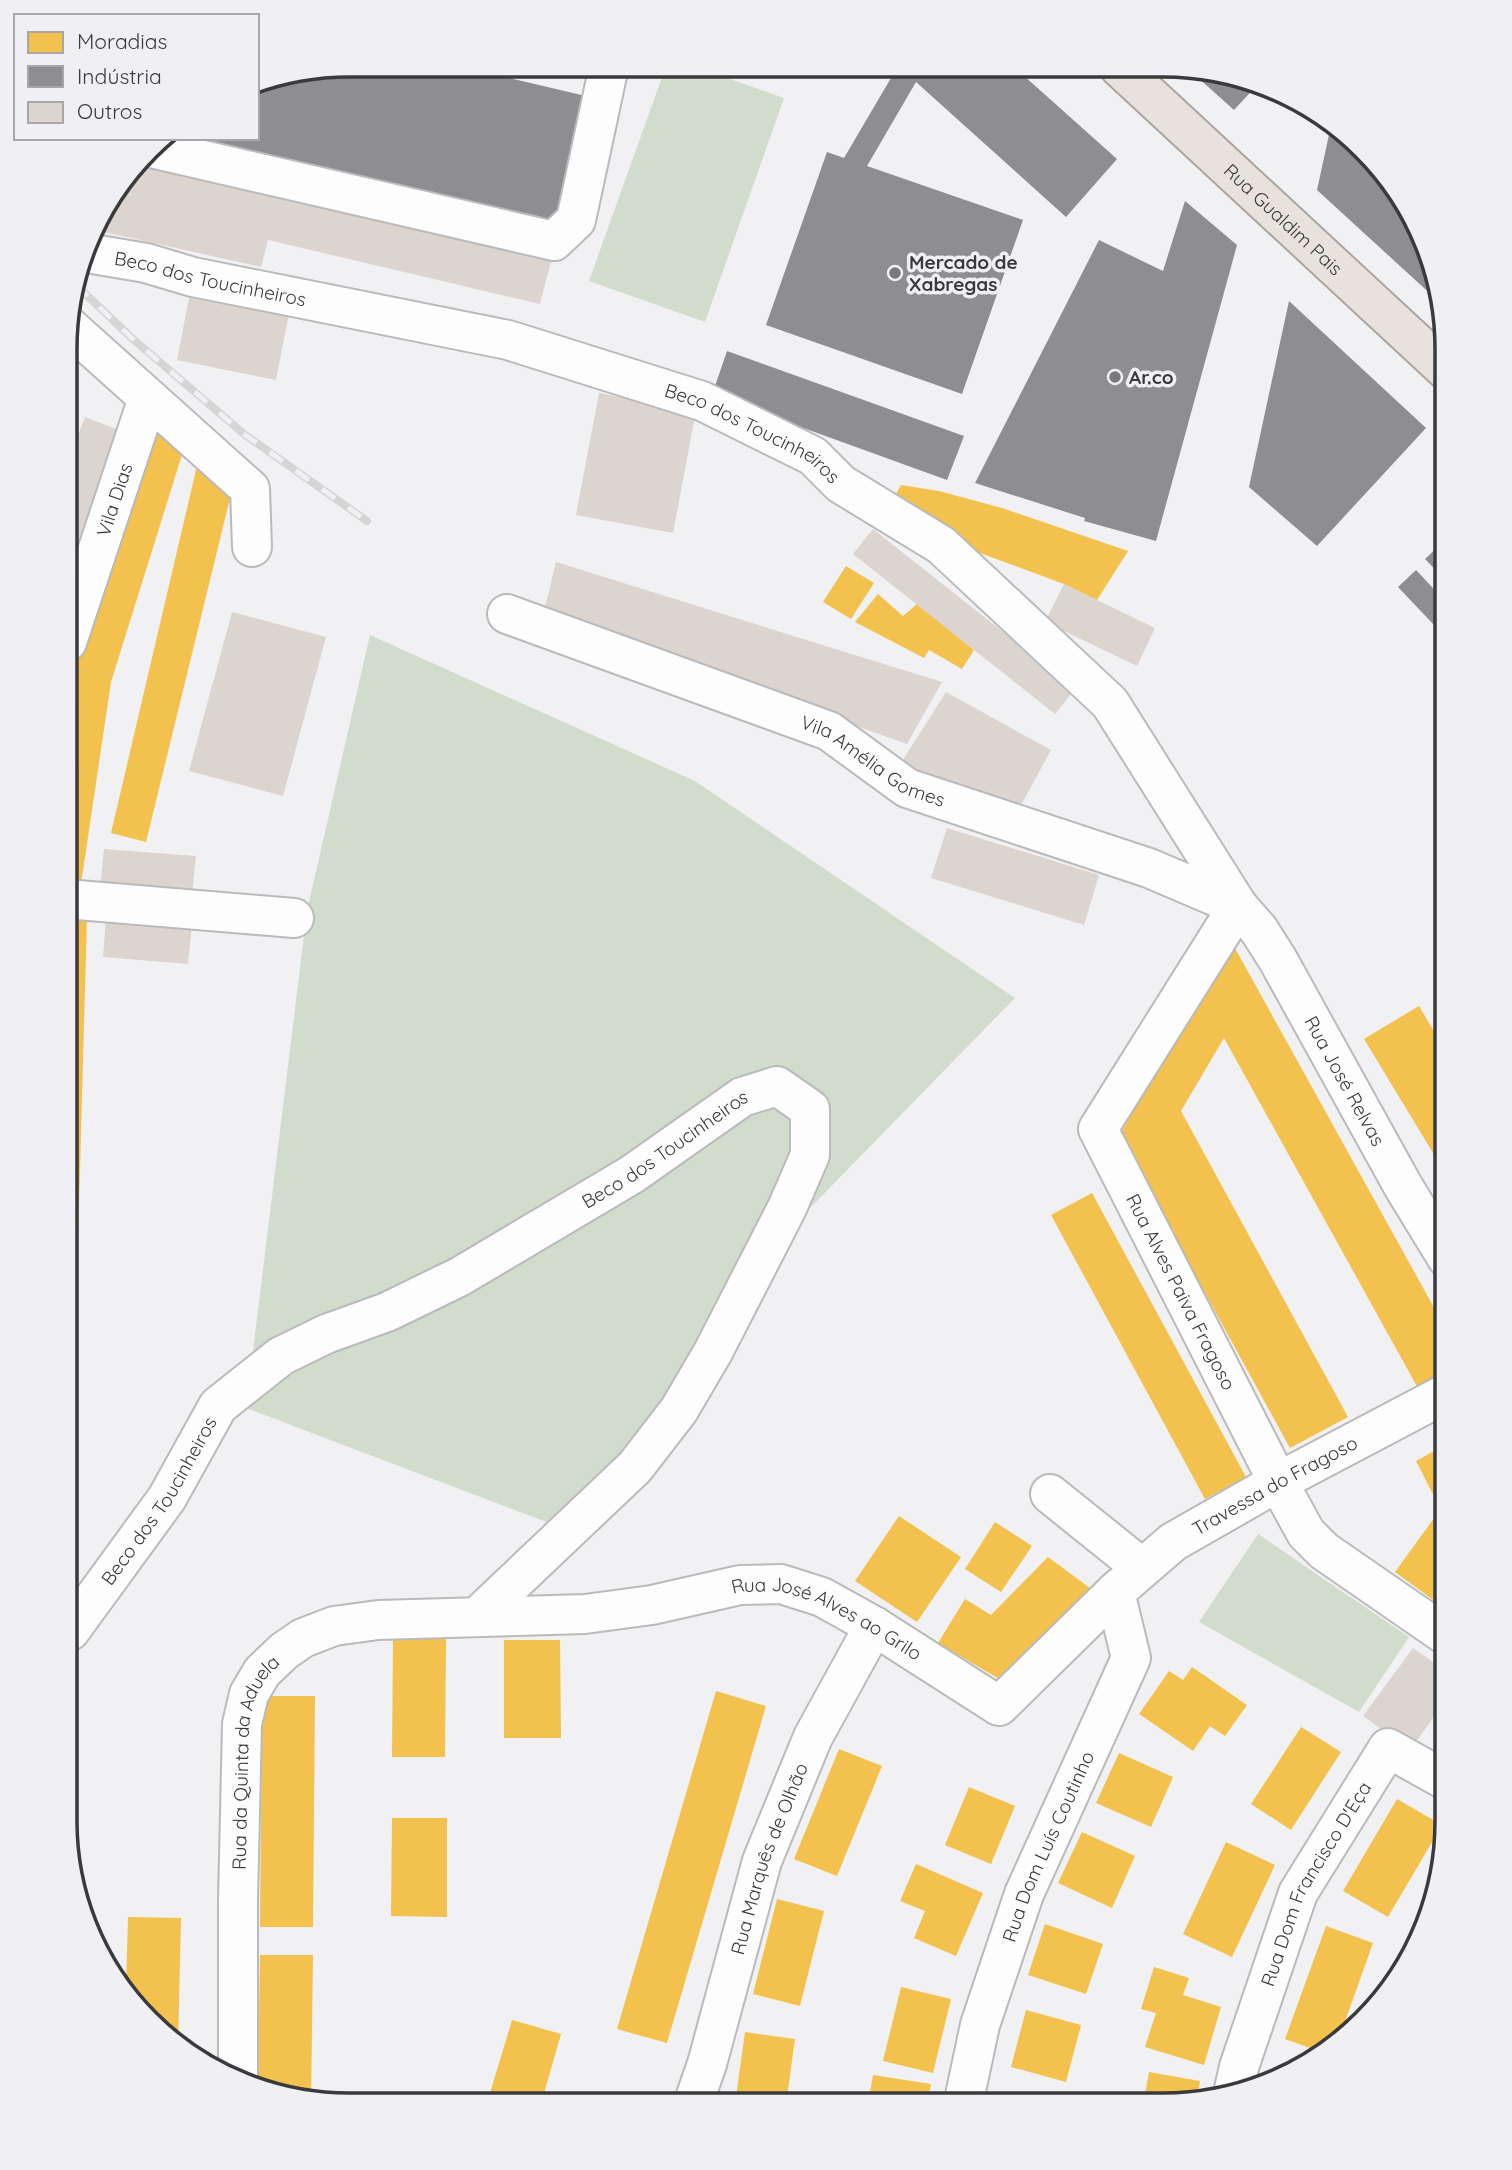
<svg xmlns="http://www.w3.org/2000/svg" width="1512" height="2170" font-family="Quicksand,sans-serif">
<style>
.green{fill:#d2dccc}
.homes{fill:#f2c14e}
.industry{fill:#8d8d92}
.building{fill:#dcd4cf}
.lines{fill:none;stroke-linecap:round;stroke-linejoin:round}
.minor-casing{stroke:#bababc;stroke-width:42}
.major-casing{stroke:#aea49e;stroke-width:42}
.minor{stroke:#fdfdfd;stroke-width:38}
.major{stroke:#e8e2df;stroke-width:38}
.rail-casing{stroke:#d5d5d6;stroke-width:8}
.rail{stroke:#f0f0f4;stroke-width:5;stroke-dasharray:16;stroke-linecap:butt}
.poi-dot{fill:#7a7a7c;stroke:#f0f0f4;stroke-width:2.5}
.labels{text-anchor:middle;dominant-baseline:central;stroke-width:7;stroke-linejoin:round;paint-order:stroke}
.street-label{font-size:19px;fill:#3a3a3c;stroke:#f0f0f4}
.poi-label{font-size:19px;font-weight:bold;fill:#3a3a3c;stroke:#f0f0f4;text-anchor:start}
.rim{fill:none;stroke:#3a3a3c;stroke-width:3.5}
</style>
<rect width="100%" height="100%" fill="#f1f1f3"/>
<g class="green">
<polygon points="666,66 693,66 784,98 705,322 589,281"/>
<polygon points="370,635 695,781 1015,998 809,1209 735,1353 701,1412 657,1468 586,1537 246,1408 307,911"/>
<polygon points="1258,1534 1409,1637 1359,1712 1199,1622"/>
</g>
<g class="homes">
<polygon points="156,413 186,442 111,682 80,891 66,889 67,702 70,673"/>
<polygon points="200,453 233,486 146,842 111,833"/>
<polygon points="901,485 939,491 1002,508 1128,551 1097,600 1064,584 980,553 893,499"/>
<polygon points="846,566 874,583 851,619 823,602"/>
<polygon points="878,594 903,616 917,604 974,650 962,669 929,650 924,658 855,622"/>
<polygon points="66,915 87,916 69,1570 65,1570"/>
<polygon points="1231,941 1447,1331 1447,1375 1419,1390 1224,1038 1181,1111 1348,1417 1290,1448 1119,1136"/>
<polygon points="1419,1006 1447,1053 1447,1176 1364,1039"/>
<polygon points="1092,1193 1246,1477 1205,1499 1051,1215"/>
<polygon points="1447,1444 1447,1512 1443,1514 1416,1461"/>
<polygon points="1437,1514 1447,1520 1447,1610 1395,1572"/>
<polygon points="899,1516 961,1557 917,1622 855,1581"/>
<polygon points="995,1522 1032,1546 1001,1592 965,1569"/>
<polygon points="1048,1557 1094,1591 1006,1683 938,1643 965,1599 991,1615"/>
<polygon points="393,1638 446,1639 445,1757 392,1757"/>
<polygon points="504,1640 560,1640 561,1738 504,1738"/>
<polygon points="1192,1667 1247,1705 1225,1736 1210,1726 1193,1751 1139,1714 1169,1671 1183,1680"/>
<polygon points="716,1691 766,1706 667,2043 617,2029"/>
<polygon points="262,1696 315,1696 313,1927 260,1927"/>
<polygon points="1301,1727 1341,1752 1291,1830 1251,1804"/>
<polygon points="839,1749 882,1766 837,1876 794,1859"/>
<polygon points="1119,1753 1173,1777 1151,1827 1096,1803"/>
<polygon points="969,1787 1015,1806 991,1864 945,1845"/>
<polygon points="1397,1799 1442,1825 1388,1917 1343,1891"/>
<polygon points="392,1818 447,1818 447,1917 391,1916"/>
<polygon points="1082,1832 1135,1856 1112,1908 1058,1883"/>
<polygon points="1226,1842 1275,1865 1232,1957 1183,1934"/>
<polygon points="916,1864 983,1893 956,1956 914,1938 925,1911 900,1901"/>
<polygon points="777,1899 824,1911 800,2006 753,1994"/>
<polygon points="128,1917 181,1918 178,2048 126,1986"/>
<polygon points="1045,1924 1103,1944 1086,1994 1028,1975"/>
<polygon points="1326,1926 1373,1943 1337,2044 1324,2053 1285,2039"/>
<polygon points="260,1955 313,1955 311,2103 258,2089"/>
<polygon points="1154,1967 1189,1978 1183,1995 1221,2007 1204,2065 1145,2047 1156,2013 1141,2009"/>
<polygon points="901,1987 951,1999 933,2073 883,2061"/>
<polygon points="1026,2010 1081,2025 1066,2082 1011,2067"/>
<polygon points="512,2020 561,2034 541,2104 487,2103"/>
<polygon points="745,2032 795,2039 786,2104 735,2104"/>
<polygon points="1149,2072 1200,2081 1197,2098 1164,2105 1143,2105"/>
<polygon points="873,2075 931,2084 927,2105 868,2104"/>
<polygon points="1004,2093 1061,2100 1061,2105 1002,2105"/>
</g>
<g class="industry">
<polygon points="349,65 453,65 590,97 561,222 203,139 257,138 257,80"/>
<polygon points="898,66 1014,67 1117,159 1066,217 916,82 867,166 1023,220 962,394 766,325 827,152 844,158"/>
<polygon points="1186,67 1201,67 1259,83 1234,110"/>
<polygon points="1332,121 1418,223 1436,299 1317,190"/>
<polygon points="1185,201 1237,245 1156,541 1084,521 1085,518 975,483 1099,240 1163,271"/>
<polygon points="1289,301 1426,428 1317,546 1249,487"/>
<polygon points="727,351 964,436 947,480 712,395"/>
<polygon points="1447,538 1447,582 1425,559"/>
<polygon points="1416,570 1447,603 1447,613 1434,625 1398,587"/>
</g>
<g class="building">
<polygon points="143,158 552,258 540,304 268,240 261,267 95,230 103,207"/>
<polygon points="192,283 291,303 276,380 177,360"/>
<polygon points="599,393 696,411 673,533 576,515"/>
<polygon points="85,417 124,432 67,582 67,464"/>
<polygon points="873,529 1075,689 1055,714 853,554"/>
<polygon points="556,562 771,629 942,682 907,744 543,615"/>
<polygon points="1064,584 1155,628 1137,666 1045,622"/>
<polygon points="232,612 326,637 283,796 189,771"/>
<polygon points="946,692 1051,750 1020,807 899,766"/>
<polygon points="947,828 1099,875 1084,925 931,878"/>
<polygon points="104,849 196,856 192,895 100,888"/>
<polygon points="106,917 192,924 188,964 103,957"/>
<polygon points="1413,1648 1447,1672 1447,1699 1410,1750 1363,1716"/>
</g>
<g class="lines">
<g class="minor-casing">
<g id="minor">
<polyline points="151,148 554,241 576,220 609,66"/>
<path id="s1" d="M87 253 146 263 193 277 508 340 702 401 813 456 841 484 941 545 1110 703 1238 906 1259 930 1278 960 1403 1186 1447 1258"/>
<polyline points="67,325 250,489 252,547"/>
<path id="s2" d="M507 614 829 731 907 788 1149 868 1238 906"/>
<path id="s3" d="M67 642 148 398"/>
<polyline points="66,899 294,918"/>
<path id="s4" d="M1238 906 1098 1129 1278 1482 1306 1533 1324 1551 1447 1636"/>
<polyline points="1050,1494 1142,1568"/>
<path id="s5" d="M65 1630 70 1631 167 1498 218 1406 281 1356 326 1334 387 1312 459 1277 631 1175 742 1097 777 1086 810 1109V1155L787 1208 713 1352 679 1410 635 1467 477 1617"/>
<path id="s6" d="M238 2083V1901L242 1724 249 1694 262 1672 284 1651 303 1638 334 1626 378 1620 585 1614 652 1605 740 1585 781 1584 822 1597 874 1626 999 1706 1115 1592 1173 1542 1278 1482 1447 1393"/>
<path id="s7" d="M1234 2089 1239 2067 1298 1893 1388 1748 1447 1781"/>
<path id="s8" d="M693 2104 707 2064 762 1861 813 1737 874 1626"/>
<path id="s9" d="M963 2105 980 2025 1024 1894 1131 1658 1115 1592"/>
</g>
</g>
<g class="major-casing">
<g id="major">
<path id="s10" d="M1119 67 1447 371"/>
</g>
</g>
<use href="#minor" class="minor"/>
<use href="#major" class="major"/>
<g class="rail-casing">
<polyline id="rail" points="76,285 134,340 244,434 367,521"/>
</g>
<use href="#rail" class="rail"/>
</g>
<g class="poi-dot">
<circle cx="895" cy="273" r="7"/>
<circle cx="1115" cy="377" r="7"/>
</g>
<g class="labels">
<g class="street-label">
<text stroke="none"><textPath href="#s10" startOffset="224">Rua Gualdim Pais</textPath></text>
<text stroke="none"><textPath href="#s1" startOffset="126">Beco dos Toucinheiros</textPath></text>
<text stroke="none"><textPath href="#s1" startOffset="693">Beco dos Toucinheiros</textPath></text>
<text stroke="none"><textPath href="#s3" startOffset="150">Vila Dias</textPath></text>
<text stroke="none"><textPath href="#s2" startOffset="396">Vila Amélia Gomes</textPath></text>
<text stroke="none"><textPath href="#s1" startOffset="1591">Rua José Relvas</textPath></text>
<text stroke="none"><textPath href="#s5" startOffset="793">Beco dos Toucinheiros</textPath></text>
<text stroke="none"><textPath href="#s4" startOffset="446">Rua Alves Paiva Fragoso</textPath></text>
<text stroke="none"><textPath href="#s6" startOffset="1559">Travessa do Fragoso</textPath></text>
<text stroke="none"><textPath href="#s5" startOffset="163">Beco dos Toucinheiros</textPath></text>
<text stroke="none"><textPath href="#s6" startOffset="1006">Rua José Alves ao Grilo</textPath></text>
<text stroke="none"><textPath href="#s6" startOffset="324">Rua da Quinta da Aduela</textPath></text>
<text stroke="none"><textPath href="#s9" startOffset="273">Rua Dom Luís Coutinho</textPath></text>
<text stroke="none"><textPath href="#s8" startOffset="257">Rua Marquês de Olhão</textPath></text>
<text stroke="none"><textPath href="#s7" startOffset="222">Rua Dom Francisco D'Eça</textPath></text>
</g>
<g class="poi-label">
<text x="909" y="262">Mercado de<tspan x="909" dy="22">Xabregas</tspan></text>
<text x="1129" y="377">Ar.co</text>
</g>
</g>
<path d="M0 0H1512V2170H0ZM349 77H1163A272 272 0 0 1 1435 349V1821A272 272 0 0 1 1163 2093H349A272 272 0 0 1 77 1821V349A272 272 0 0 1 349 77Z" fill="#f0f0f4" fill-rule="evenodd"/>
<path class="rim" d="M349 77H1163A272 272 0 0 1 1435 349V1821A272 272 0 0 1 1163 2093H349A272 272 0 0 1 77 1821V349A272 272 0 0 1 349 77Z"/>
<rect x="14" y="14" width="245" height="126" fill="#f0f0f4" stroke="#a7a7aa" stroke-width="2"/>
<rect x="28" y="32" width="35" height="21" fill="#f2c14e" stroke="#a7a7aa" stroke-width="2"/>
<text x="77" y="49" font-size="21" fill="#3a3a3c">Moradias</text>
<rect x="28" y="66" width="35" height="21" fill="#8d8d92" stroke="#a7a7aa" stroke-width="2"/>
<text x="77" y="84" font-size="21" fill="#3a3a3c">Indústria</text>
<rect x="28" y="102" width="35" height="21" fill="#dcd4cf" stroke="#a7a7aa" stroke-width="2"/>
<text x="77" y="119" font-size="21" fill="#3a3a3c">Outros</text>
</svg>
